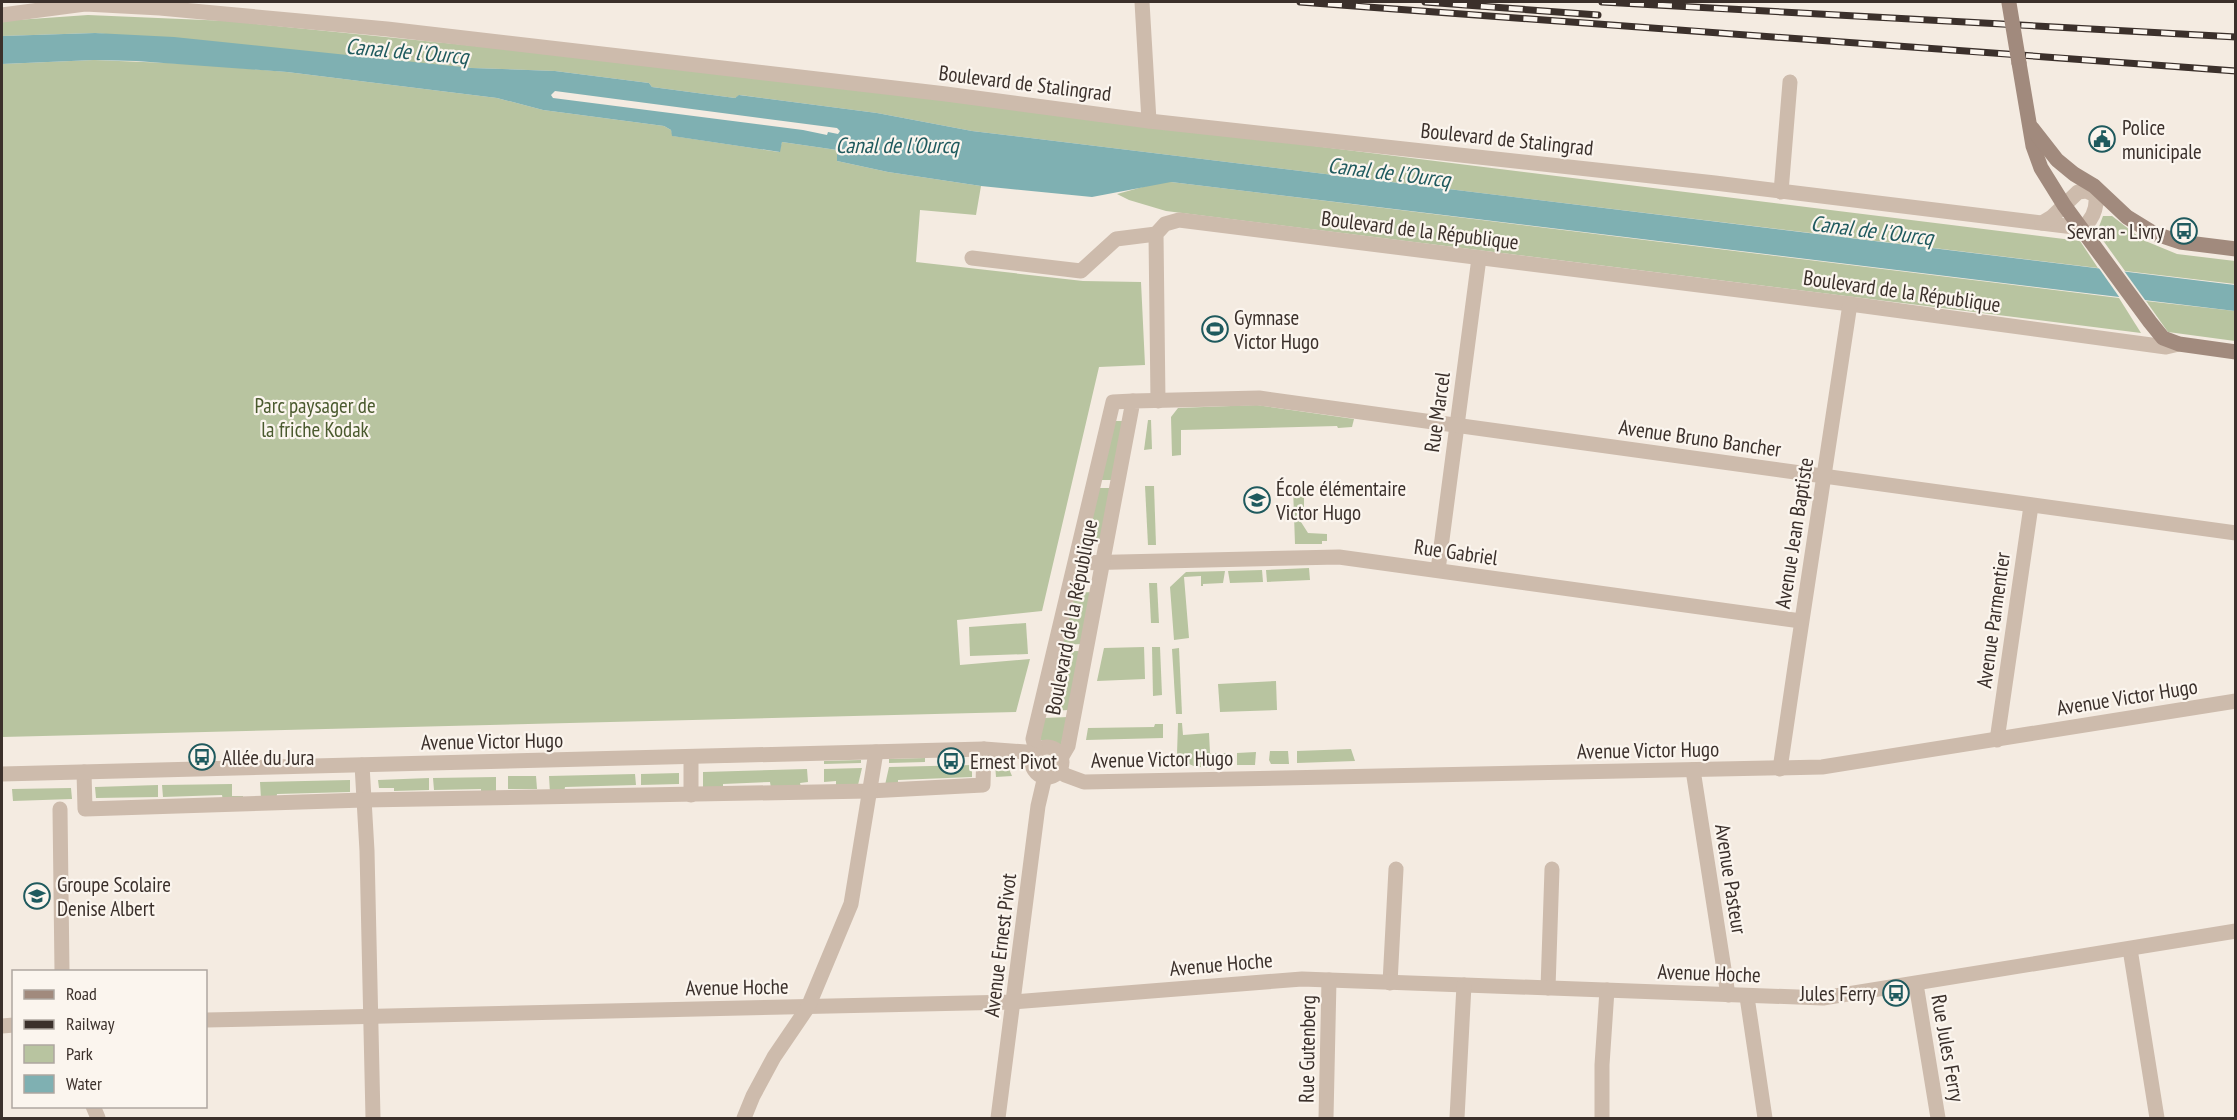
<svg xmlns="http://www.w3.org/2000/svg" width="2237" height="1120" font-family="'PT Sans Narrow',sans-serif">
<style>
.green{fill:#b8c4a0}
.water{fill:#7fb0b2;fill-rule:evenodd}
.pier{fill:#f4ebe1}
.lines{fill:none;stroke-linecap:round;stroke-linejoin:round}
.street{stroke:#cdbbac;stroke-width:15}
.secondary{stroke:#a18a7d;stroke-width:15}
.rail-casing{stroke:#3b302b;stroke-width:7}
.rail{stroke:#fbf5ee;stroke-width:4.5;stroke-dasharray:14;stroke-linecap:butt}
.secondary-bridge{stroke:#a18a7d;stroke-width:15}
.labels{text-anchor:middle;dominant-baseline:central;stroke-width:4.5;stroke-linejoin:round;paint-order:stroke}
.street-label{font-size:21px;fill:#3b302b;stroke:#fbf5ee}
.poi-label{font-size:21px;fill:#3b302b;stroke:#fbf5ee;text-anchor:start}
.park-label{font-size:21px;fill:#4a5a2e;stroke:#fbf5ee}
.water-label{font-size:22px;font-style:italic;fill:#1f5a5e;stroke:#fbf5ee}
</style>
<rect width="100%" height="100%" fill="#f4ebe1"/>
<g class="green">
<polygon points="88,15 228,21 554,54 928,98 2080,241 2098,268 972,131 877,113 740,95 735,98 652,87 649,83 555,71 472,68 95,33 2,36 2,21"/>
<polygon points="94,60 193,64 287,72 497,98 543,110 664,126 671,130 673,136 779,152 782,142 837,150 837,161 888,172 981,186 976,215 920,210 916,262 1083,281 1141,282 1145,365 1099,367 1042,611 957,620 960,665 1030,659 1016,712 2,737 2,64"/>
<polygon points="1161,182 1171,182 2119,298 2141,333 1166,211 1129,200 1117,194"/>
<polygon points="2103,216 2112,216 2143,240 2177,254 2235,261 2235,284 2125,271 2097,232"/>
<polygon points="2146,301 2235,311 2235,341 2168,332"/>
<polygon points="1257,405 1354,419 1352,427 1338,428 1337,426 1181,430 1181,455 1172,456 1171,417 1178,408"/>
<polygon points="1148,420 1151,420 1152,449 1144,450"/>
<polygon points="1114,421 1124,421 1112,480 1100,480"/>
<polygon points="1145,486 1154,486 1156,545 1148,545"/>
<polygon points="1293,487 1304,487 1304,520 1299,522 1301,522 1308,533 1327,534 1327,541 1322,541 1322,544 1295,544"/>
<polygon points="1098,488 1111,488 1101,540 1086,540"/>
<polygon points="1309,568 1310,580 1267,582 1266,570"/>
<polygon points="1262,570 1263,582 1230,583 1228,571"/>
<polygon points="1225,571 1223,583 1203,584 1203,586 1201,586 1201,576 1184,577 1189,638 1174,640 1170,587 1186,572"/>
<polygon points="1149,583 1157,583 1159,623 1151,623"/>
<polygon points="1092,592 1082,644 1061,645 1073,593"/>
<polygon points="1026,623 1028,654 970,656 969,627"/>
<polygon points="1144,647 1145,679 1097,681 1104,648"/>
<polygon points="1152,647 1160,647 1162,695 1153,696"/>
<polygon points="1179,648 1182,714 1176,714 1172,649"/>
<polygon points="1060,651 1080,651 1069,710 1046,711"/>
<polygon points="1276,681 1277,710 1220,712 1218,684"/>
<polygon points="1068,717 1061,745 1040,740 1044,718"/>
<path d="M1178 723H1182L1183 735 1209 733 1210 753H1228L1229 766C1205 767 1195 773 1177 754Z"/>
<polygon points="1155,724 1163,724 1163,738 1086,740 1088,728 1154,727"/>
<polygon points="1351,749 1355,761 1297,763 1297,751"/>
<polygon points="1270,751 1288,751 1289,764 1271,764 1269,760"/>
<polygon points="1256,752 1255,765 1237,765 1237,753"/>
<polygon points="925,758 925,762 889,763 889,759"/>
<polygon points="861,760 861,763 824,764 824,761"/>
<polygon points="995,764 1007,764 1012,776 996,777"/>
<polygon points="972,765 972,777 898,780 898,785 885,785 889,767"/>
<polygon points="862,768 858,785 836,786 836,781 824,782 824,769"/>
<polygon points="807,769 808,782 800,783 801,787 771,788 770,782 723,784 723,789 703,789 703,772"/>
<polygon points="679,773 679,784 641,785 641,774"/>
<polygon points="635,774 636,785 565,787 564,793 550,793 549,776"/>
<polygon points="508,776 536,776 537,789 508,789"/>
<polygon points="496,777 496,795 481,794 481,789 434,790 433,778"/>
<polygon points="429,778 429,790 394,791 394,788 379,788 378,780"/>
<polygon points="350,780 350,792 277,794 276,800 261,799 260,782"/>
<polygon points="232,784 232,796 243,796 243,800 223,801 222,795 163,797 162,785"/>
<polygon points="158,785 158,797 96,798 95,787"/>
<polygon points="71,788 72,799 13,801 12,789"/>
</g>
<path class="water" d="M95 33 174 37 472 68 555 71 649 83 652 87 735 98 739 95 877 113 972 131 2235 285V311L1171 182 1092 197 981 186 888 172 837 161V150L782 142 780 152 672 136 671 130 664 126 543 110 497 98 287 72 136 61 94 60 2 64V36ZM555 91 837 128 840 131 838 134 828 132 827 135 803 130 553 98 551 95Z"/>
<polygon class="pier" points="2096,264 2122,268 2148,304 2122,301"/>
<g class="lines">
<g class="street">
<polyline points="1142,2 1149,121"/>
<path d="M2 15 85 4 160 8 387 29 946 94 1149 121 1715 183 2082 228C2095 218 2099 203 2094 186"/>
<polyline points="1781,192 1790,82"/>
<polyline points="2042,223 2052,217 2078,192 2086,191 2102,198"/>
<polyline points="972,258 1081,271 1116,239 1156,234"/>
<polyline points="1158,401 1156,234 1165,224 1179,220 1850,304 2166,347 2179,344"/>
<polyline points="1076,563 1339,557 1801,621"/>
<polyline points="1438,570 1479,258"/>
<polyline points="1997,740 2031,506"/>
<circle cx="1047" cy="762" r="15"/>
<polyline points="1036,751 1033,739 1113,402 1133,401"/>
<polyline points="691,757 691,795"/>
<polyline points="1061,758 1068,746 1133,401 1259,398 2236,533"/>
<polyline points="362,765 367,851 373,1118"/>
<polyline points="1059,769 1065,775 1084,782 1822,767 2236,701"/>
<path d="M1780 769C1802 614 1828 460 1850 304"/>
<polyline points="1693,770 1728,995"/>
<polyline points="84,772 85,809 364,800 869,791 983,785 984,749"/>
<polyline points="2,774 984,749 1026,752 1034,755"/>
<polyline points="60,809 62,972"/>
<polyline points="2130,949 2157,1118"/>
<polyline points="1390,983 1396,869"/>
<polyline points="1916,984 1938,1118"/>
<polyline points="1548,988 1552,869"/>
<polyline points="1747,997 1765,1118"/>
<polyline points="206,1020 1014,1002 1302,979 1823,998 2236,931"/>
<polyline points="2,1026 14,1025"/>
<polyline points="93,1106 98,1118"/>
<polyline points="744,1118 753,1096 774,1057 808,1007 851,904 876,752"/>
<polyline points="998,1118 1038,806 1045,776"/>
<polyline points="1326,1118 1329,980"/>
<polyline points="1457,1118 1464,985"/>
<polyline points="1602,1118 1602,1065 1607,990"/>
</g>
<g class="secondary">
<polyline points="2019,63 2033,146 2041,168 2064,205 2150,322 2163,338 2179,344 2236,352"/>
<polyline points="2032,128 2057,160 2074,174 2094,186 2127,217 2153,233 2180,242 2236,249"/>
</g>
<g class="rail-casing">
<g id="rail">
<polyline points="1300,2 2236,71"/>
<polyline points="1425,2 1598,15"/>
<polyline points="1602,2 2236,37"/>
</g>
</g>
<use href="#rail" class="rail"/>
<polyline class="secondary-bridge" points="2009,3 2019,63"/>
</g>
<defs>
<g id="civic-ring" transform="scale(1.35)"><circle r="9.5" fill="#fbf5ee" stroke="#1f5a5e" stroke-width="1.5"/><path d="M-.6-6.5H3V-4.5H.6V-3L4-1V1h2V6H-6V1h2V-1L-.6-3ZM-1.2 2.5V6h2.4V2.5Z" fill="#1f5a5e"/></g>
<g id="bus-ring" transform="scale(1.35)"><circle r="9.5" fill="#fbf5ee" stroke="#1f5a5e" stroke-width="1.5"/><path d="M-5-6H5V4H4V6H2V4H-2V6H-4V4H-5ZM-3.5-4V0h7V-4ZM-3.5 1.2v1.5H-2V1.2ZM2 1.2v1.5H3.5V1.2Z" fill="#1f5a5e"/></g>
<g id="stadium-ring" transform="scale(1.35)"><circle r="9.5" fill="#fbf5ee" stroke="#1f5a5e" stroke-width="1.5"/><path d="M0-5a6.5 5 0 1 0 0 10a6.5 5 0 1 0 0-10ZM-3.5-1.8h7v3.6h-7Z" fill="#1f5a5e"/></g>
<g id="school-ring" transform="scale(1.35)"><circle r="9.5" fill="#fbf5ee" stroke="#1f5a5e" stroke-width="1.5"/><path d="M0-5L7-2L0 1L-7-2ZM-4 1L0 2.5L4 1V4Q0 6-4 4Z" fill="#1f5a5e"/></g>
</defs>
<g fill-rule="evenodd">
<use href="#civic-ring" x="2102" y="139"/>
<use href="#bus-ring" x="2184" y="231"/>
<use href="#stadium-ring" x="1215" y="329"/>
<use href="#school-ring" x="1257" y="500"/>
<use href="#bus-ring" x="202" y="757"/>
<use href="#bus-ring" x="951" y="761"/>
<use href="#school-ring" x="37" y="896"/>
<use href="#bus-ring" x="1896" y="993"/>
</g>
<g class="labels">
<g class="street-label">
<text transform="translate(1025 83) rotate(7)">Boulevard de Stalingrad</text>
<text transform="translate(1507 139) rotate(6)">Boulevard de Stalingrad</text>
<text transform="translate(1420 230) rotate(7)">Boulevard de la République</text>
<text transform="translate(1902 291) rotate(8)">Boulevard de la République</text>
<text transform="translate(1437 412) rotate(-82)">Rue Marcel</text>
<text transform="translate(1700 438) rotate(8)">Avenue Bruno Bancher</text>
<text transform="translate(1794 533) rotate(-81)">Avenue Jean Baptiste</text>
<text transform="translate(1456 552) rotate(8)">Rue Gabriel</text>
<text transform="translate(1071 617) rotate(-79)">Boulevard de la République</text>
<text transform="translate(1993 620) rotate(-82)">Avenue Parmentier</text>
<text transform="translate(2127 697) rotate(-9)">Avenue Victor Hugo</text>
<text transform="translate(492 741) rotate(-1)">Avenue Victor Hugo</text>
<text transform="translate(1648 750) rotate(-1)">Avenue Victor Hugo</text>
<text transform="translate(1162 759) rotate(-1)">Avenue Victor Hugo</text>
<text transform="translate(1731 879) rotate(81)">Avenue Pasteur</text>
<text transform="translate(1000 945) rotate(-83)">Avenue Ernest Pivot</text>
<text transform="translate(1221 964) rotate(-5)">Avenue Hoche</text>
<text transform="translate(1709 973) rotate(2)">Avenue Hoche</text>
<text transform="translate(737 987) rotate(-1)">Avenue Hoche</text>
<text transform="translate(1948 1048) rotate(80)">Rue Jules Ferry</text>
<text transform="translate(1307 1049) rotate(-89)">Rue Gutenberg</text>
</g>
<g class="poi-label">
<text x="2122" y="127">Police<tspan x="2122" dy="24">municipale</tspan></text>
<text x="2164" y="231" text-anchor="end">Sevran - Livry</text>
<text x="1234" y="317">Gymnase<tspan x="1234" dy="24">Victor Hugo</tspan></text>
<text x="1276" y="488">École élémentaire<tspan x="1276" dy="24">Victor Hugo</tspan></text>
<text x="222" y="757">Allée du Jura</text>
<text x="970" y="761">Ernest Pivot</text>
<text x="57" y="884">Groupe Scolaire<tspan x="57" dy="24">Denise Albert</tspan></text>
<text x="1876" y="993" text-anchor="end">Jules Ferry</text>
</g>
<g class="park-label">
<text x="315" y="405">Parc paysager de<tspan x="315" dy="24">la friche Kodak</tspan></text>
</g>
<g class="water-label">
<text transform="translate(407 51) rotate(5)">Canal de l'Ourcq</text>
<text x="897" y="145">Canal de l'Ourcq</text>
<text transform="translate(1389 172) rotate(7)">Canal de l'Ourcq</text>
<text transform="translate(1872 230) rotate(7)">Canal de l'Ourcq</text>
</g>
</g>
<rect width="2237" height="1120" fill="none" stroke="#3b302b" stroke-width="6"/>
<rect x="12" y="970" width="195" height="138" fill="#fbf5ee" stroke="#aea6a0" stroke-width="1.5"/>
<rect x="24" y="990" width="30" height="9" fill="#a18a7d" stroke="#aea6a0" stroke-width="1.5"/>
<text x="66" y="1000" font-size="18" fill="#3b302b">Road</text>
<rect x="24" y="1020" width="30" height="9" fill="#3b302b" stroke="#aea6a0" stroke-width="1.5"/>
<text x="66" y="1030" font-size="18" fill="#3b302b">Railway</text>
<rect x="24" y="1045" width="30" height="18" fill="#b8c4a0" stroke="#aea6a0" stroke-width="1.5"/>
<text x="66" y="1060" font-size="18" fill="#3b302b">Park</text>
<rect x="24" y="1075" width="30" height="18" fill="#7fb0b2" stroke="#aea6a0" stroke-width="1.5"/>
<text x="66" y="1090" font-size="18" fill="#3b302b">Water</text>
</svg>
